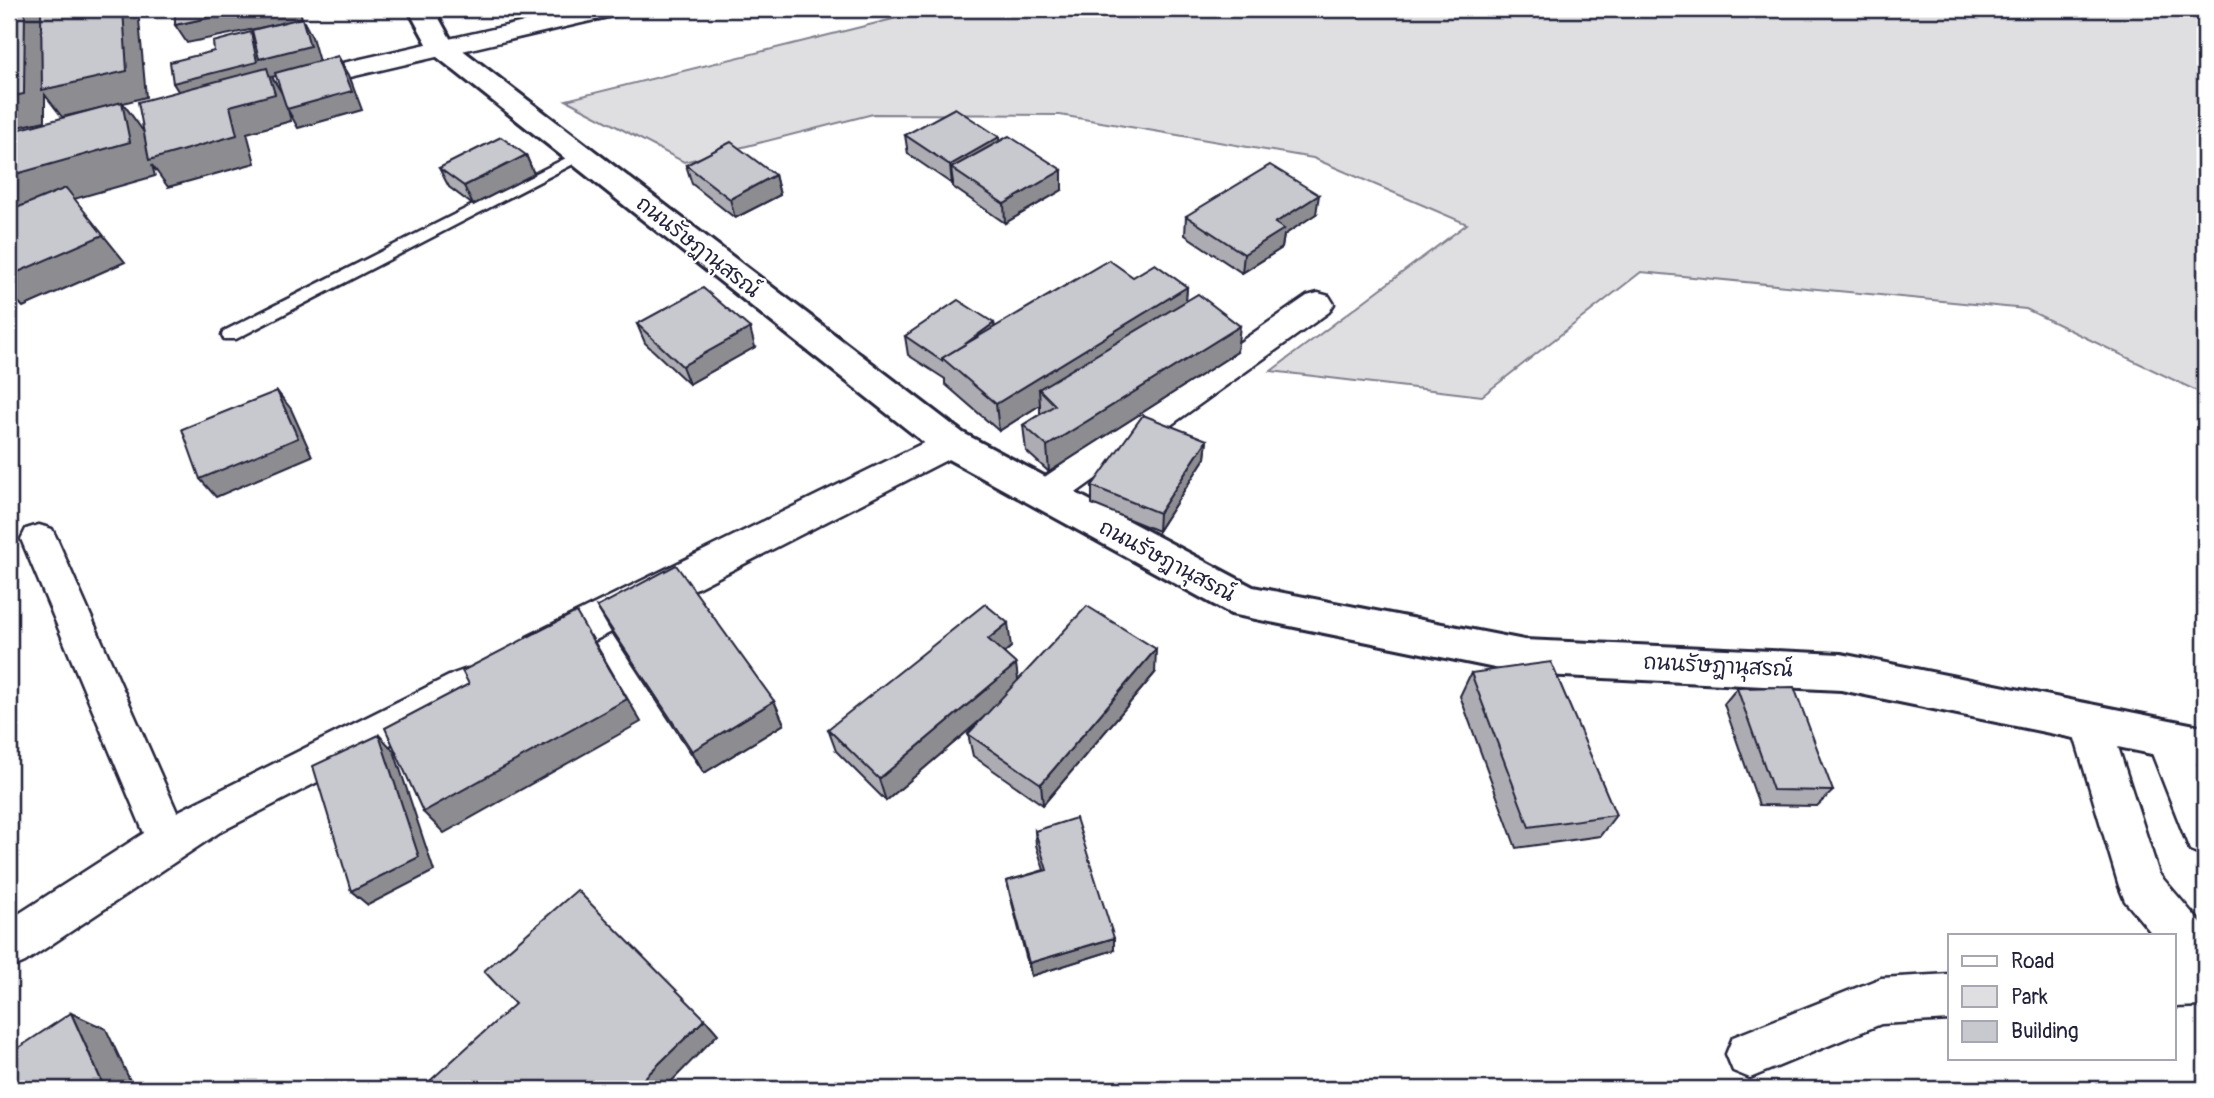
<svg xmlns="http://www.w3.org/2000/svg" width="2214" height="1098" font-family="Pangolin,'Playpen Sans Thai',sans-serif">
<style>
.green{fill:#dfdfe2;stroke:#80808e;stroke-width:2}
.lines{fill:none;stroke-linecap:round;stroke-linejoin:round}
.lane-casing{stroke:#22223b;stroke-width:5}
.street-casing{stroke:#22223b;stroke-width:5}
.secondary-casing{stroke:#22223b;stroke-width:6}
.lane{fill:#fff;fill-rule:evenodd}
.street{fill:#fff;fill-rule:evenodd}
.secondary{fill:#fff;fill-rule:evenodd}
.wall{fill:#acacb2;stroke:#22223b;stroke-width:2}
.shaded-wall{fill:#8c8c91;stroke:#22223b;stroke-width:2}
.building{fill:#c8c8cf;stroke:#22223b;stroke-width:2}
.labels{text-anchor:middle;dominant-baseline:central;stroke-width:5;stroke-linejoin:round;paint-order:stroke}
.street-label{font-size:21px;fill:#22223b;stroke:#fff}
</style>
<rect width="100%" height="100%" fill="#fff"/>
<filter id="ink" filterUnits="userSpaceOnUse"><feTurbulence type="fractalNoise" baseFrequency=".0143" numOctaves="2"/><feDisplacementMap in="SourceGraphic" scale="14" xChannelSelector="R" yChannelSelector="G"/><feConvolveMatrix kernelMatrix="1 2 1 2 8 2 1 2 1" color-interpolation-filters="sRGB"/></filter>
<g filter="url(#ink)">
<polygon class="green" points="893,9 2205,9 2205,395 2026,309 1641,272 1482,396 1271,371 1467,224 1313,158 1060,115 873,114 684,162 566,100 897,18"/>
<g class="lines">
<g class="lane-casing">
<polygon id="lane" points="580,151 585,152 587,155 585,158 236,339 224,339 222,335 224,331"/>
</g>
<g class="street-casing">
<g id="street">
<polygon points="581,9 624,9 621,14 612,16 299,89 290,87 286,81 290,75 299,73"/>
<polygon points="1318,293 1329,296 1334,304 1329,312 1059,505 1046,509 1033,505 1028,495 1033,485 1307,296"/>
<polygon points="950,430 962,434 967,443 962,452 555,661 541,666 527,661 522,649 527,637"/>
<polygon points="39,525 52,529 57,539 177,812 453,674 467,669 481,674 487,686 481,698 220,832 25,962 9,969 9,920 144,833 21,539 26,529"/>
<polygon points="2090,704 2104,709 2110,722 2159,874 2205,928 2205,1006 2174,1007 2174,935 2153,935 2125,901 2119,886 2070,722 2076,709"/>
<polygon points="2166,720 2180,725 2205,784 2205,856 2190,850 2146,738 2152,725"/>
<polygon points="1950,974 1950,1020 1881,1024 1750,1078 1733,1071 1726,1054 1733,1037 1881,978"/>
</g>
</g>
<g class="secondary-casing">
<polygon id="secondary" points="408,9 434,9 452,42 963,433 1253,587 1524,640 1841,654 2205,727 2205,765 1841,690 1524,674 1231,614 937,453 432,53"/>
</g>
<use href="#lane" class="lane"/>
<use href="#street" class="street"/>
<use href="#secondary" class="secondary"/>
</g>
<g class="wall">
<polygon points="905,135 1000,141 1062,190 1005,223 953,187 953,183 952,184 908,154"/>
<polygon points="526,155 534,174 473,205 449,187 439,168"/>
<polygon points="686,165 775,175 780,195 735,218 692,184"/>
<polygon points="1316,214 1284,235 1282,248 1242,273 1185,235 1186,216"/>
<polygon points="1133,277 1187,287 1186,301 1237,352 1049,472 1026,451 1023,425 1040,414 1040,405 999,431 945,384 945,379 908,355 905,336 994,323 995,327"/>
<polygon points="637,324 755,347 689,384 645,343"/>
<polygon points="1207,440 1205,458 1158,531 1092,504 1092,486"/>
<polygon points="597,607 774,701 784,724 704,773 611,631"/>
<polygon points="1011,647 1004,653 1018,680 1155,673 1043,805 973,756 968,734 985,716 886,801 836,751 828,729"/>
<polygon points="1471,673 1616,815 1600,836 1516,848 1460,696"/>
<polygon points="1737,688 1833,791 1817,806 1759,805 1724,704"/>
<polygon points="1035,831 1114,950 1031,976 1010,895 1007,881 1044,870 1036,845"/>
</g>
<g class="shaded-wall">
<polygon points="25,9 138,9 146,97 123,103 146,135 185,102 173,83 251,32 262,51 302,18 312,37 320,65 272,77 283,95 338,56 349,75 362,110 298,128 288,110 291,121 247,133 255,163 168,187 152,165 155,176 74,199 125,262 23,307 11,294 9,295 9,176 122,103 62,117 45,95 45,121 9,129 9,97"/>
<polygon points="250,9 300,9 302,19 187,43 175,25"/>
<polygon points="999,137 1001,156 951,168 953,183 952,184 950,165"/>
<polygon points="526,155 534,174 473,205 464,186"/>
<polygon points="1062,170 1062,190 1005,223 1004,204"/>
<polygon points="775,175 780,195 735,218 730,199"/>
<polygon points="1319,195 1316,214 1284,235 1282,248 1242,273 1244,254 1275,223"/>
<polygon points="1187,287 1185,314 1039,389 1040,405 999,431 996,404"/>
<polygon points="994,323 996,342 944,360"/>
<polygon points="1240,326 1237,352 1049,472 1047,446"/>
<polygon points="750,328 755,347 689,384 682,366"/>
<polygon points="277,391 291,409 312,456 216,497 200,479"/>
<polygon points="1207,440 1205,458 1158,531 1159,513"/>
<polygon points="1008,623 1011,647 991,663 988,639"/>
<polygon points="591,636 641,722 444,833 423,812"/>
<polygon points="1156,649 1155,673 1043,805 1041,784"/>
<polygon points="1016,664 1019,687 886,801 879,779"/>
<polygon points="774,701 784,724 704,773 692,751"/>
<polygon points="379,735 394,751 434,871 368,905 351,891"/>
<polygon points="1114,938 1114,950 1031,976 1029,963"/>
<polygon points="71,1013 106,1029 134,1089 105,1089"/>
<polygon points="705,1019 718,1034 664,1089 633,1089"/>
</g>
<g class="building">
<polygon points="9,9 25,9 24,94 9,97"/>
<polygon points="41,9 123,9 127,71 42,90"/>
<polygon points="175,9 250,9 175,25"/>
<polygon points="302,18 310,46 259,59 252,30"/>
<polygon points="251,32 257,62 173,83 170,62 214,51 213,42"/>
<polygon points="338,56 352,91 287,109 275,73"/>
<polygon points="267,68 275,94 230,106 237,135 149,160 138,102"/>
<polygon points="122,102 130,142 9,176 9,132"/>
<polygon points="955,108 999,137 950,165 905,135"/>
<polygon points="1009,136 1062,170 1004,204 951,168"/>
<polygon points="501,137 526,155 464,186 439,168"/>
<polygon points="731,142 775,175 730,199 686,165"/>
<polygon points="1270,165 1319,195 1275,223 1284,229 1244,254 1186,216"/>
<polygon points="66,188 103,235 9,276 9,211"/>
<polygon points="1109,260 1133,277 1155,264 1187,287 996,404 942,358"/>
<polygon points="703,288 750,328 682,366 637,324"/>
<polygon points="1198,294 1240,326 1047,446 1023,425 1055,405 1039,389"/>
<polygon points="958,300 994,323 965,344 942,358 942,361 905,336"/>
<polygon points="277,391 298,438 200,479 182,429"/>
<polygon points="1143,415 1207,440 1159,513 1092,486"/>
<polygon points="676,565 774,701 692,751 597,607"/>
<polygon points="985,604 1008,623 988,639 1016,664 879,779 828,729"/>
<polygon points="1087,606 1156,649 1041,784 968,734"/>
<polygon points="576,612 627,699 423,812 385,728 469,684 462,671"/>
<polygon points="1551,662 1616,815 1529,827 1471,673"/>
<polygon points="1794,687 1833,791 1773,790 1737,688"/>
<polygon points="379,735 419,857 351,891 313,766"/>
<polygon points="1076,818 1114,938 1029,963 1007,881 1047,870 1035,831"/>
<polygon points="577,890 705,1019 633,1089 423,1089 422,1088 515,1004 484,971"/>
<polygon points="71,1013 105,1089 9,1089 9,1054"/>
</g>
</g>
<g class="labels">
<g class="street-label">
<text transform="translate(698 247) rotate(38)">ถนนรัษฎานุสรณ์</text>
<text transform="translate(1167 561) rotate(28)">ถนนรัษฎานุสรณ์</text>
<text transform="translate(1718 666) rotate(3)">ถนนรัษฎานุสรณ์</text>
</g>
</g>
<rect width="2214" height="1098" fill="none" stroke="#fff" stroke-width="35"/>
<rect x="18" y="18" width="2179" height="1063" fill="none" stroke="#22223b" stroke-width="2.5" filter="url(#ink)"/>
<rect x="1948" y="934" width="228" height="126" fill="#ffffff" stroke="#a7a7b1" stroke-width="2"/>
<rect x="1962" y="956" width="35" height="10" fill="#ffffff" stroke="#a7a7b1" stroke-width="2"/>
<text x="2011" y="968" font-size="21" fill="#22223b">Road</text>
<rect x="1962" y="986" width="35" height="21" fill="#dfdfe2" stroke="#a7a7b1" stroke-width="2"/>
<text x="2011" y="1004" font-size="21" fill="#22223b">Park</text>
<rect x="1962" y="1021" width="35" height="21" fill="#c8c8cf" stroke="#a7a7b1" stroke-width="2"/>
<text x="2011" y="1038" font-size="21" fill="#22223b">Building</text>
</svg>
